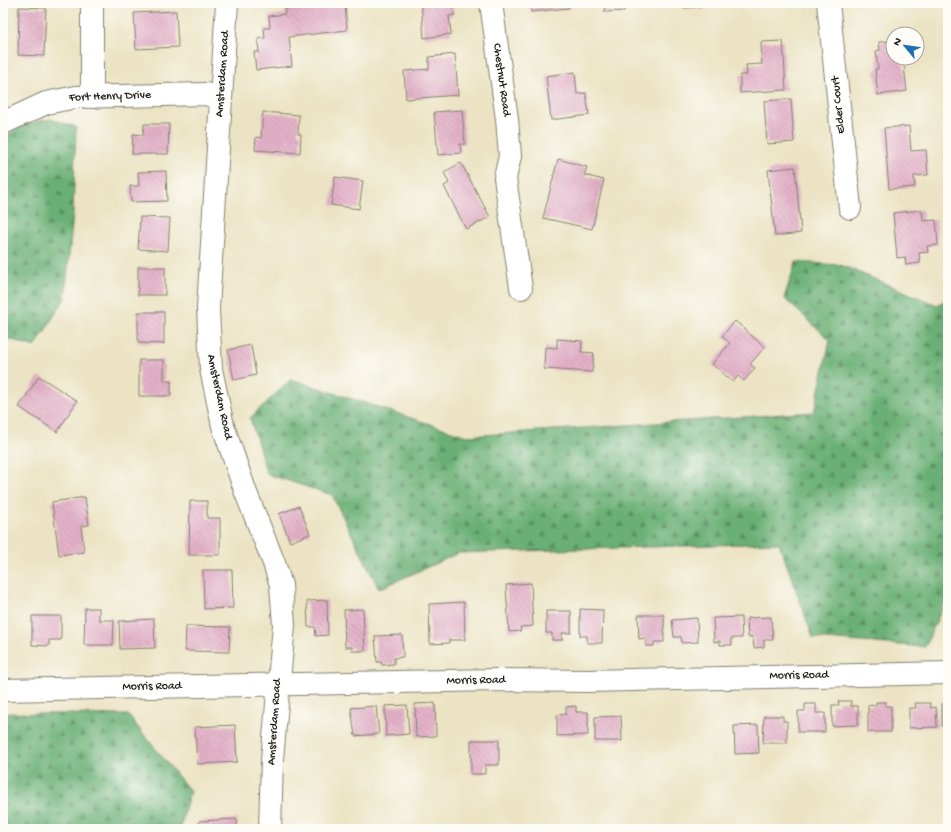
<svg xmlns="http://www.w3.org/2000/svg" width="951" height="832" font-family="'Gochi Hand',sans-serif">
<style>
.forest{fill:url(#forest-firs);stroke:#446649}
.building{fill:url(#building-back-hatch)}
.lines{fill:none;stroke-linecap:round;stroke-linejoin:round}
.minor-casing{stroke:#848070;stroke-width:24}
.minor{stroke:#fff;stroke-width:22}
.labels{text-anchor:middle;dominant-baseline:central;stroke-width:3;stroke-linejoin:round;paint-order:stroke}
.street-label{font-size:12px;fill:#1c1c1c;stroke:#fdfcf7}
</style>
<defs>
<pattern id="forest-firs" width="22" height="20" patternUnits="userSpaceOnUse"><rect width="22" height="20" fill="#6bb076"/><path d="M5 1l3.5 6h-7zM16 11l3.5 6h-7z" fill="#578e60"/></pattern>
<pattern id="building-back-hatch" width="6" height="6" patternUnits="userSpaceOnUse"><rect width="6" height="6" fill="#e3b1c8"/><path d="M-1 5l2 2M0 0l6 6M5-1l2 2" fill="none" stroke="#c298ab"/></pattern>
</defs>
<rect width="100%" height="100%" fill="#fdfcf7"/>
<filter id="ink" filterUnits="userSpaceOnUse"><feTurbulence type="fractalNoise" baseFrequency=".025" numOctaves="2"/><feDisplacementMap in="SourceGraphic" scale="8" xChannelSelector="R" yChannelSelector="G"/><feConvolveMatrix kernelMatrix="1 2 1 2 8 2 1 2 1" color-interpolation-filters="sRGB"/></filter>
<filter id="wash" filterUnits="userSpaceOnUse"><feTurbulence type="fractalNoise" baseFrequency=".012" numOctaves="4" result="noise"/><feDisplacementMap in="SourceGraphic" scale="16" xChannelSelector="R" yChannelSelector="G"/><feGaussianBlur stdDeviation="0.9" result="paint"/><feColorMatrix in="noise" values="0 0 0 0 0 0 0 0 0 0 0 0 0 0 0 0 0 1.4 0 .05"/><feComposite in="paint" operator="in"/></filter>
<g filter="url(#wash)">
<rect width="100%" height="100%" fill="#ebe3c3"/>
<g class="forest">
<polygon points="50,119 76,127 73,214 65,298 35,347 3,337 3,139 21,125"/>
<polygon points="796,262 841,265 937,305 948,299 948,595 925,647 813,638 779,543 459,553 379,589 332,495 267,474 250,418 291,379 467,436 814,412 830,340 784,298"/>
<polygon points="3,713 128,715 190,791 180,829 3,829"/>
</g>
<g id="blocks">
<g class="building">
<polygon points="345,3 347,30 289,37 292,66 256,70 254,52 259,52 258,39 265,38 264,28 270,28 269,16 285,14 285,9"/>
<polygon points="421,3 453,5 454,15 449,16 451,34 424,38"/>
<polygon points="530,3 568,3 569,8 531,12"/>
<polygon points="605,3 624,3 624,11 605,12"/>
<polygon points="683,3 700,3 700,7 683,8"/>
<polygon points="19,7 46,8 44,56 18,55"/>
<polygon points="176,11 178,47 136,49 134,13"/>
<polygon points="783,41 786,90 740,93 740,75 747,75 746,65 762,64 761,42"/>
<polygon points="893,41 893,58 903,58 907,91 878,95 875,69 878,69 876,51 880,50 879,42"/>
<polygon points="455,54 458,95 406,99 404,71 429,69 429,57"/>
<polygon points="575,72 577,94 586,93 589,115 551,120 546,76"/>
<polygon points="791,99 794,142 767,144 764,101"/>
<polygon points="462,110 465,144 460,144 461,153 438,155 434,112"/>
<polygon points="263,112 299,115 298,134 301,134 300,153 255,150 256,137 261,138"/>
<polygon points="144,124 169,124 168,154 132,154 133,134 143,135"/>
<polygon points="909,126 911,151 926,150 928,175 914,176 915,187 889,189 884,128"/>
<polygon points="558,159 587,167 584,175 604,180 592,229 543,218"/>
<polygon points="461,163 490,217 466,229 444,186 449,183 444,172"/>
<polygon points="795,167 801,233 775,236 768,170"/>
<polygon points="166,171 167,201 131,202 130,186 139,186 138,172"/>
<polygon points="335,177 363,181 359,209 331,205"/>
<polygon points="922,210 923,221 936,220 938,245 927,246 928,252 919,253 920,263 906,265 905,257 897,258 893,213"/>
<polygon points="140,217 170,218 168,251 138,249"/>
<rect x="138" y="267" width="27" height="28"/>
<polygon points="138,312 164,312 164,344 138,343"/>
<polygon points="735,321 765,347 750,364 755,368 744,381 738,376 733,382 712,364 730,343 722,336"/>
<polygon points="557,339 582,341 581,352 594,353 592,372 544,369 545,347 557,348"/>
<polygon points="251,345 256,375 234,380 228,350"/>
<polygon points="139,360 164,360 164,381 171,381 171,396 139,396"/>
<polygon points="39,376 77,401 57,432 19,407"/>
<polygon points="85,497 89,525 81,526 84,552 59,555 52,502"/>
<polygon points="190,501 207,501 207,518 220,518 220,555 189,555"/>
<polygon points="299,506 310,534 290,542 279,514"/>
<polygon points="203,570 232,570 233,608 204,609"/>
<polygon points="531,583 533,626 520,627 521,631 509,632 506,585"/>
<polygon points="327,600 328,635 316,636 315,627 308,627 307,601"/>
<polygon points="464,602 465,640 449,640 449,643 430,644 429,604"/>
<polygon points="85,608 99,608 99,620 114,620 113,645 84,645"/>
<polygon points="363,609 365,651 352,651 352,647 345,647 344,610"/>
<polygon points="580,609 603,610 602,643 587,643 587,636 580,636"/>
<polygon points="546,611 571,611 571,633 562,633 562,640 552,640 552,633 546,633"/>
<polygon points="638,615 664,615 664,642 654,642 654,646 646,646 646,638 639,639"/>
<polygon points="32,616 61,616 61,640 49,640 49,646 32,645"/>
<polygon points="741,617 742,638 731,638 732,645 720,645 720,641 714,642 713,618"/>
<polygon points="771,617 773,640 764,640 764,647 754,648 753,637 748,637 747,618"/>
<polygon points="697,618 698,642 682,643 681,637 674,637 672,620"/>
<polygon points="154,619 155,648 120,649 119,621"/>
<polygon points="186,626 230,627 229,652 185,651"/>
<polygon points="402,635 403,657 394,658 394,664 382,665 381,662 377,662 375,636"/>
<polygon points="838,701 851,701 851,706 858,706 858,725 832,726 832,705 839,705"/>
<polygon points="876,702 886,702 885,706 891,706 891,732 868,732 868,705 876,706"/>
<polygon points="435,703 436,736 416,737 415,704"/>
<polygon points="915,703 930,703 931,708 936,707 937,727 909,728 909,708 916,708"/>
<polygon points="805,704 816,704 816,713 825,713 825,732 798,732 798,711 805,711"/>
<rect x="942" y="704" width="6" height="22"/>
<polygon points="407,705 409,734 386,736 385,706"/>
<polygon points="376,706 379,734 355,736 351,708"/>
<polygon points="576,706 576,712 588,712 588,735 557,736 557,715 566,714 566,707"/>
<polygon points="621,716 622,741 595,741 595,717"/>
<polygon points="764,716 783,716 783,721 787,721 787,743 763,743"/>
<polygon points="235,725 237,762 197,764 195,727"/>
<polygon points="758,725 759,753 735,754 734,726"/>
<polygon points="471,740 499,740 499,765 485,765 485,774 471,774"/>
<polygon points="237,819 237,829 200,829 199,821"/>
<polygon points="931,827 931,829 916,829 916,828"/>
</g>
</g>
</g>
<g filter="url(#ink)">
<use href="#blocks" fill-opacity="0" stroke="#848070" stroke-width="1"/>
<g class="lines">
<g class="minor-casing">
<g id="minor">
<polyline points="227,3 208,308 211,369 223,426 246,493 274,563 281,585 284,625 272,760 270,829"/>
<polyline points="491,3 507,119 510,156 505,178 521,288"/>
<polyline points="828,3 850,208"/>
<polyline points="92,97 92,3"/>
<polyline points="3,123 46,103 76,97 205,94 221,98"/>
<polyline points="3,690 497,680 586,681 948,673"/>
</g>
</g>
<use href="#minor" class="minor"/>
</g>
</g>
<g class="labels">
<g class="street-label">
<text transform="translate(223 74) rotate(-86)">Amsterdam Road</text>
<text transform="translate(501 80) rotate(82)">Chestnut Road</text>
<text transform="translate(110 97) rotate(-2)">Fort Henry Drive</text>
<text transform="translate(839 105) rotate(-96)">Elder Court</text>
<text transform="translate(219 397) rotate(78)">Amsterdam Road</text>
<text transform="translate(799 676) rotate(-1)">Morris Road</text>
<text transform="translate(476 681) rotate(-1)">Morris Road</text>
<text transform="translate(152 687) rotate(-1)">Morris Road</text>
<text transform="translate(275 722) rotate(-86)">Amsterdam Road</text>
</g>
</g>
<rect width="951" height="832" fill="none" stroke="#fdfcf7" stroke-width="16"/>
<g transform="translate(905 46) rotate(299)"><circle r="19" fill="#fdfcf7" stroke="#a3a29f"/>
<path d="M0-3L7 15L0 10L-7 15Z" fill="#1f6fb2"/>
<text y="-6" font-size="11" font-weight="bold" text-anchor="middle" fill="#1c1c1c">N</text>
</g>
</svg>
